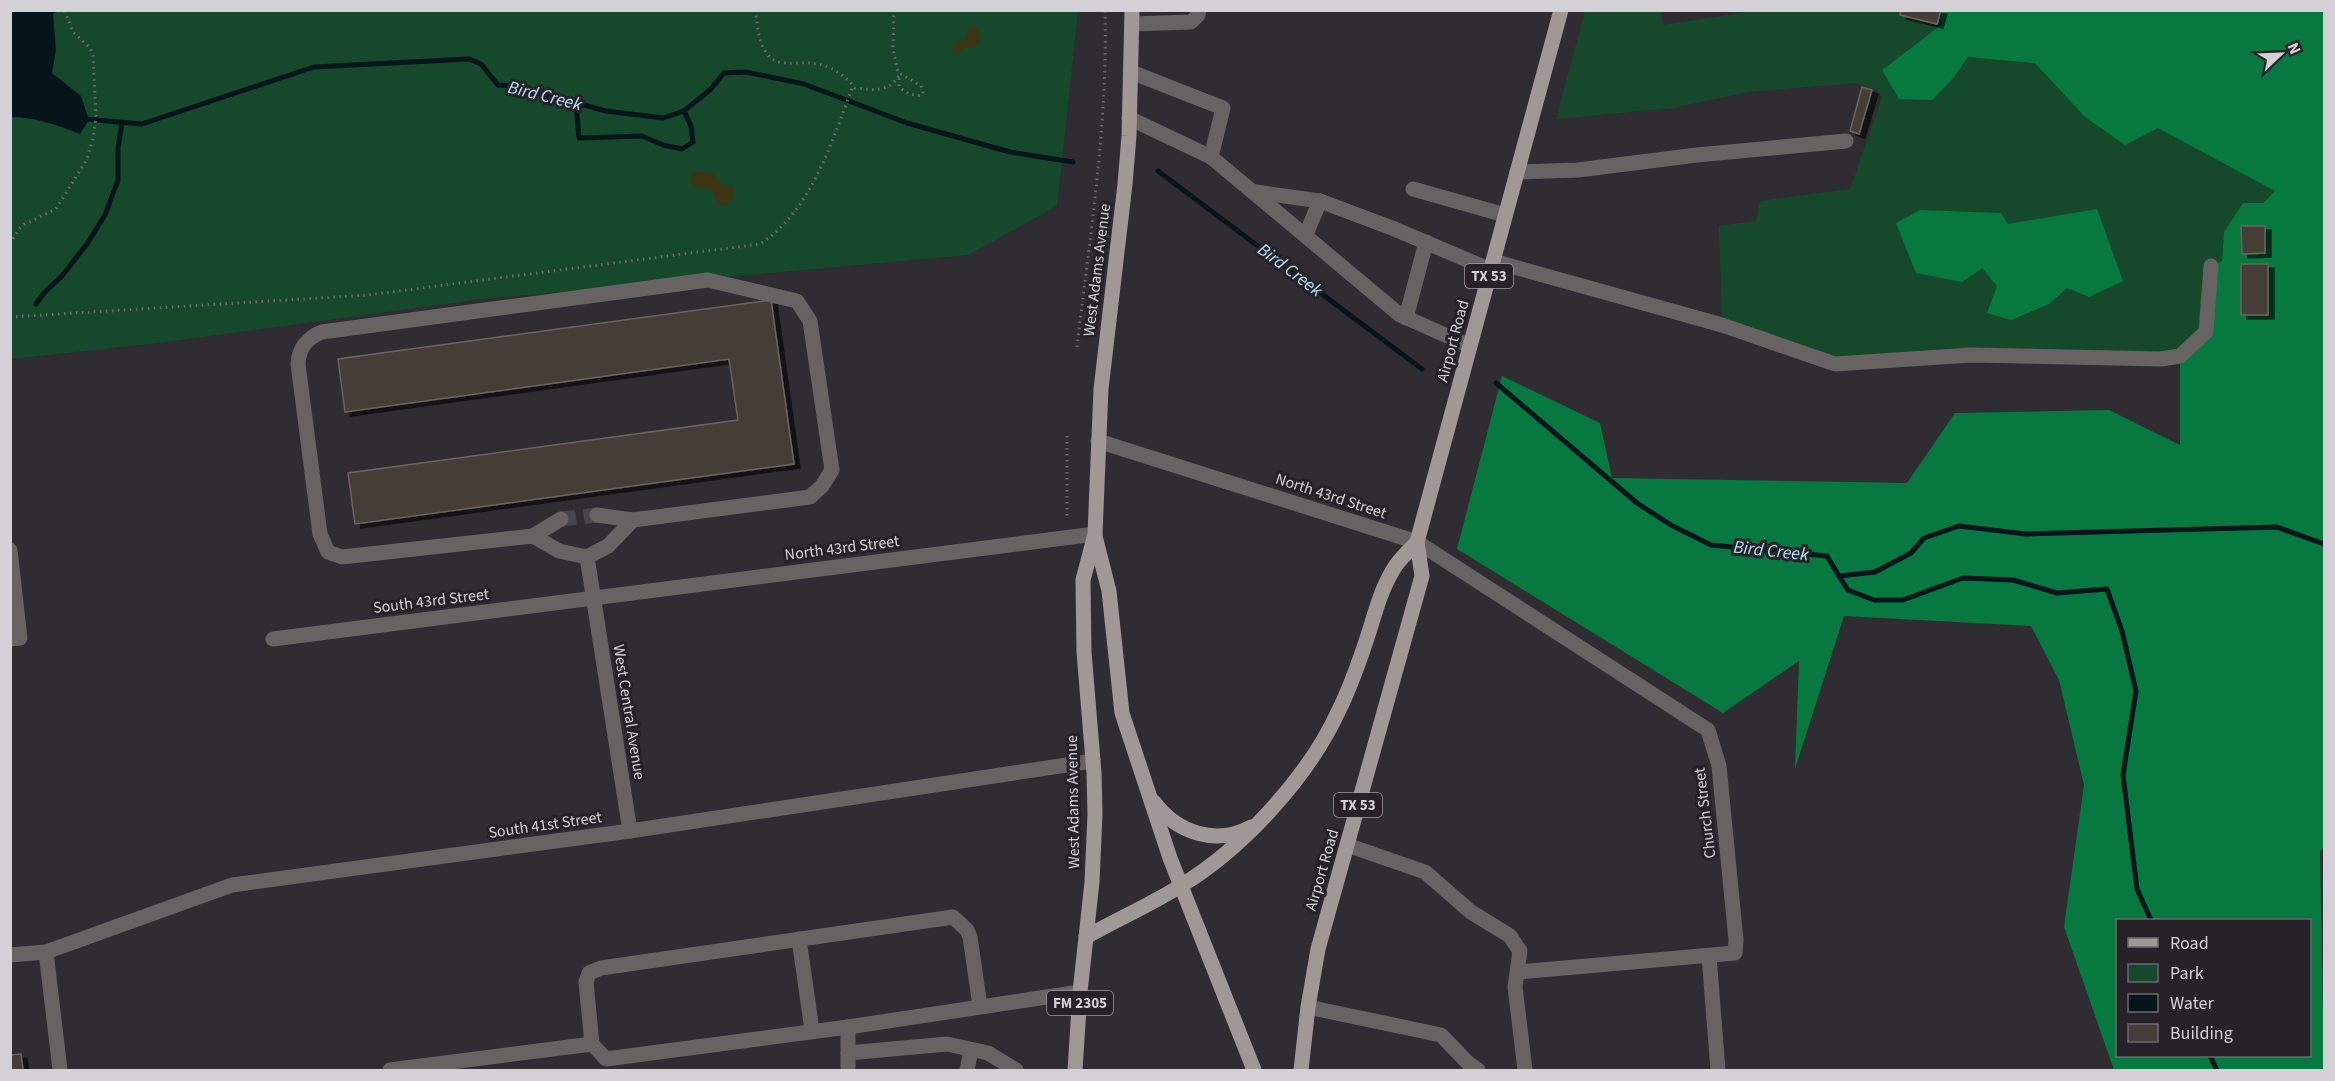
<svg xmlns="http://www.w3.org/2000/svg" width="2335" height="1081" font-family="'Source Sans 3',sans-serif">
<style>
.green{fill:#16492b}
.forest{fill:#067840;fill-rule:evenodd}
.sand{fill:#3d3514}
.water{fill:#06151c}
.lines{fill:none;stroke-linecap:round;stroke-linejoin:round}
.stream{stroke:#06151c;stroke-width:5}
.building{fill:#453d39;stroke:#6c645f;stroke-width:1.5;filter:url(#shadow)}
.minor-tunnel{stroke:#48454a;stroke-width:15;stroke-dasharray:15 8;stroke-linecap:butt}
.path{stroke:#6f6c71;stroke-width:3;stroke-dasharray:1.5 4.5;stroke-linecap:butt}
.minor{stroke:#676363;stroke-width:15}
.major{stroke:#a09797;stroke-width:15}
.labels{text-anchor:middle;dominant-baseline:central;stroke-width:6;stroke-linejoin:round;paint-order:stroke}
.shield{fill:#262228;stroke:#9f9ca1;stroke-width:1.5}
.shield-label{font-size:15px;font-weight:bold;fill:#d3d1d5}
.street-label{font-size:16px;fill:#d3d1d5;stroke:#262228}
.water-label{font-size:18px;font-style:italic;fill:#b1e4fd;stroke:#262228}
</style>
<defs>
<filter id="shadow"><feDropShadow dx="6" dy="4" stdDeviation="0" flood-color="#0009"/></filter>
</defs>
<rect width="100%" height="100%" fill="#2f2c32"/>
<g class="green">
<polygon points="1761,10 1942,11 1941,25 1882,70 1968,57 2049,10 2275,191 2263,203 2224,232 2222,261 2206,332 2180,356 1835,364 1722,325 1719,226 1756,221 1760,201 1850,189 1882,97 1877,90 1855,83 1748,92 1673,108 1556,119 1585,11 1661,11 1663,25"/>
<polygon points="10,11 1078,11 1057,206 968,255 483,299 157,343 11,359"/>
</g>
<g class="forest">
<path d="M1942 11H2324V848L2320 851 2324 1070H2114L2064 927 2084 785 2059 680 2031 626 1844 616 1795 769 1799 661 1723 713 1457 549 1502 376 1600 423 1612 478 1907 483 1955 413 2109 410 2180 445V356L2206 332 2211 266 2222 261 2224 232 2243 203H2263L2275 191 2158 128 2125 145 2085 117 2035 63 1968 57 1954 77 1932 100 1899 99 1882 70 1941 25ZM2118 920H2310V1056H2118Z"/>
<polygon points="2097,209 2123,281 2089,297 2067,288 2049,304 2011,320 1987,313 1997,286 1982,268 1962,282 1916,273 1896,223 1920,210 2001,213 2008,224"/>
</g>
<g class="sand">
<polygon points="974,26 979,29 980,42 976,46 965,48 957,55 953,54 952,48 956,43 966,38 969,27"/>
<path d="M698 172 714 173 721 185 732 186 735 196 724 206 718 205 712 191 709 188C697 190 687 187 691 173Z"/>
</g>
<path class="water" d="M10 11H57L53 14 56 50 52 73 81 96 89 120 80 134C57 125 35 117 11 117Z"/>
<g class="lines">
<g class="stream">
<polyline points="576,103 579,138 642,136 663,145 682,149 693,142 691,126 684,111"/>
<polyline points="85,119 142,124 314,67 469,59 481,64 498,85 514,86 606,111 663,118 684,111 711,89 724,73 746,72 804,84 907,123 1010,152 1073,162"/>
<polyline points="1158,171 1422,369"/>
<polyline points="36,304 44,293 62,276 87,244 105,215 118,180 118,148 122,123"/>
<polyline points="1496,383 1637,503 1671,525 1711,545 1827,556 1839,576 1875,572 1911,553 1924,538 1959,526 2026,534 2277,527 2324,544"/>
<polyline points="1839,576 1848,590 1874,600 1903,600 1963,578 2013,580 2057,593 2107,589 2122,631 2136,691 2123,775 2137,889 2151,920"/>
<polyline points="2210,1056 2217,1070"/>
</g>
</g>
<g class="building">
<polygon points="1901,10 1941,10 1937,24 1900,15"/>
<polygon points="1862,87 1872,90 1859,134 1850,131"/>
<polygon points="2241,226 2265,226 2265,253 2242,254"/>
<rect x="2241" y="264" width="27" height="51"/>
<polygon points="771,300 794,464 355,524 348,473 738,420 729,359 345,412 338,359"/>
<polygon points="21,1054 23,1070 10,1070 10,1055"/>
</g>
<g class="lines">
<polyline class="minor-tunnel" points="561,519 597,515"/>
<g class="path">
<path d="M755 10C758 25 758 43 768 55 777 67 794 62 807 63 827 63 843 73 855 88 874 90 889 93 899 75V87L909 94 921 96 923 92 921 86 898 72 893 49 894 10"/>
<polyline points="10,244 19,229 25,224 56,209 86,161 93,139 96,117 93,56 90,48 73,32 64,10"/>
<path d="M10 317 368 295 760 244C812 211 832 140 853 86"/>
<path d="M1077 347C1090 235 1108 123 1105 10"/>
<polyline points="1067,436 1067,516"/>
</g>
<g class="minor">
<polyline points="1132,24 1191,22 1198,15 1199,10"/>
<polyline points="1131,72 1223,108 1211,157 1400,315 1470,346"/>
<polyline points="1129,118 1211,157"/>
<polyline points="1517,172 1578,170 1697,155 1846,141"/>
<polyline points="1413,189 1505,215"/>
<polyline points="1256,192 1320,201 1392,228 1491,270"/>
<polyline points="1306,234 1320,201"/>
<polyline points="1493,261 1722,325 1835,364 1971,355 2161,359 2180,356 2206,332 2211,266"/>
<polyline points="1406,318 1426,242"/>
<polyline points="1098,441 1417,542 1708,730 1719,766 1736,940 1735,953 1518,972"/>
<polyline points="597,515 633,520"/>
<polyline points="533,536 561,519"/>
<polyline points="10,550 20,638 10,639"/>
<path d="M587 557 559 551 533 536 342 557 328 552 320 534 298 364C299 347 307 338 322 332L708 280 797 301 810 321 832 470 822 486 810 497 633 520 608 546 587 557 630 831"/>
<polyline points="273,639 1095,534"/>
<polyline points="1347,845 1425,872 1471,912 1510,936 1520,951 1515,987 1525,1070"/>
<polyline points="799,939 812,1030"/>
<polyline points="46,952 60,1070"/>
<polyline points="10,955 46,952 232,885 630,831 1093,761"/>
<polyline points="1709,956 1718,1070"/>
<polyline points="980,1006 970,937 967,930 953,917 601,968 589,973 586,982 592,1044 606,1059 848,1027 1080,992"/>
<polyline points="1308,1007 1441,1035 1468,1063 1478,1070"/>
<polyline points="848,1027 848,1070"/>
<polyline points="848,1053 947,1044 988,1053 1016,1070"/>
<polyline points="390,1070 592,1044"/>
<polyline points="967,1070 971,1050"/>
</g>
<g class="major">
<polyline points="1095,536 1109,591 1122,713 1170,858 1254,1070"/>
<path d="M1154 802C1177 833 1216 846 1251 827"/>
<path d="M1086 937C1118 919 1152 904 1182 885 1244 847 1309 776 1339 710 1352 684 1361 657 1370 629 1376 609 1382 588 1393 570 1398 560 1409 551 1417 542"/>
<polyline points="1075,1070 1080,992 1092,882 1095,814 1094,773 1084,652 1083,580 1095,534 1101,389 1125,184 1129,136 1132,10"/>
<polyline points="1301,1070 1308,1007 1318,949 1422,576 1417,542 1561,10"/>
</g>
</g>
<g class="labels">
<g class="shield">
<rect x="1465" y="264" width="48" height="24" rx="4.5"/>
<rect x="1334" y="793" width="48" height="24" rx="4.5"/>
<rect x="1047" y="991" width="66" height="24" rx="4.5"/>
</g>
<g class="shield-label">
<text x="1489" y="276">TX 53</text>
<text x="1358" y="805">TX 53</text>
<text x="1080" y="1003">FM 2305</text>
</g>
<g class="street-label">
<text transform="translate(1097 270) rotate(-83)">West Adams Avenue</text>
<text transform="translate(1453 341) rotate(-75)">Airport Road</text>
<text transform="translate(1331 496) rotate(18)">North 43rd Street</text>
<text transform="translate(842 548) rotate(-7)">North 43rd Street</text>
<text transform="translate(431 601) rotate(-7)">South 43rd Street</text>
<text transform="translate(629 712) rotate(81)">West Central Avenue</text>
<text transform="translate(1073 802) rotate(-91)">West Adams Avenue</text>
<text transform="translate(1705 813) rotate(-97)">Church Street</text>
<text transform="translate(545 825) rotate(-8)">South 41st Street</text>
<text transform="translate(1322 870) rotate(-74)">Airport Road</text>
</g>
<g class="water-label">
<text transform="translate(545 96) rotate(14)">Bird Creek</text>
<text transform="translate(1290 270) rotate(37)">Bird Creek</text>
<text transform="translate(1771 551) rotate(6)">Bird Creek</text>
</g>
</g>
<rect width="2335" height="1081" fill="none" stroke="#d3d1d5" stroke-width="24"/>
<rect x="2116" y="919" width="195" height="138" fill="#262228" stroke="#6b686d" stroke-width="1.5"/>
<rect x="2128" y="938" width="30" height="9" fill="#a09797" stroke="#6b686d" stroke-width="1.5"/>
<text x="2170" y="949" font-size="18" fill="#d3d1d5">Road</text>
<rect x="2128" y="964" width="30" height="18" fill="#16492b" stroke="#6b686d" stroke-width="1.5"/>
<text x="2170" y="979" font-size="18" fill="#d3d1d5">Park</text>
<rect x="2128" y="994" width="30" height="18" fill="#06151c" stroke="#6b686d" stroke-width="1.5"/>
<text x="2170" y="1009" font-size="18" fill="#d3d1d5">Water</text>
<rect x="2128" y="1024" width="30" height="18" fill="#453d39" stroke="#6b686d" stroke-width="1.5"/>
<text x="2170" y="1039" font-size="18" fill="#d3d1d5">Building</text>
<g transform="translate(2281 54) rotate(67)" stroke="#262228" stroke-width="4.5" paint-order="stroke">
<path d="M0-4.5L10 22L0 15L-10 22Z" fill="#d3d1d5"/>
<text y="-9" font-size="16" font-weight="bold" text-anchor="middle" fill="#d3d1d5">N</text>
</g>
</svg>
